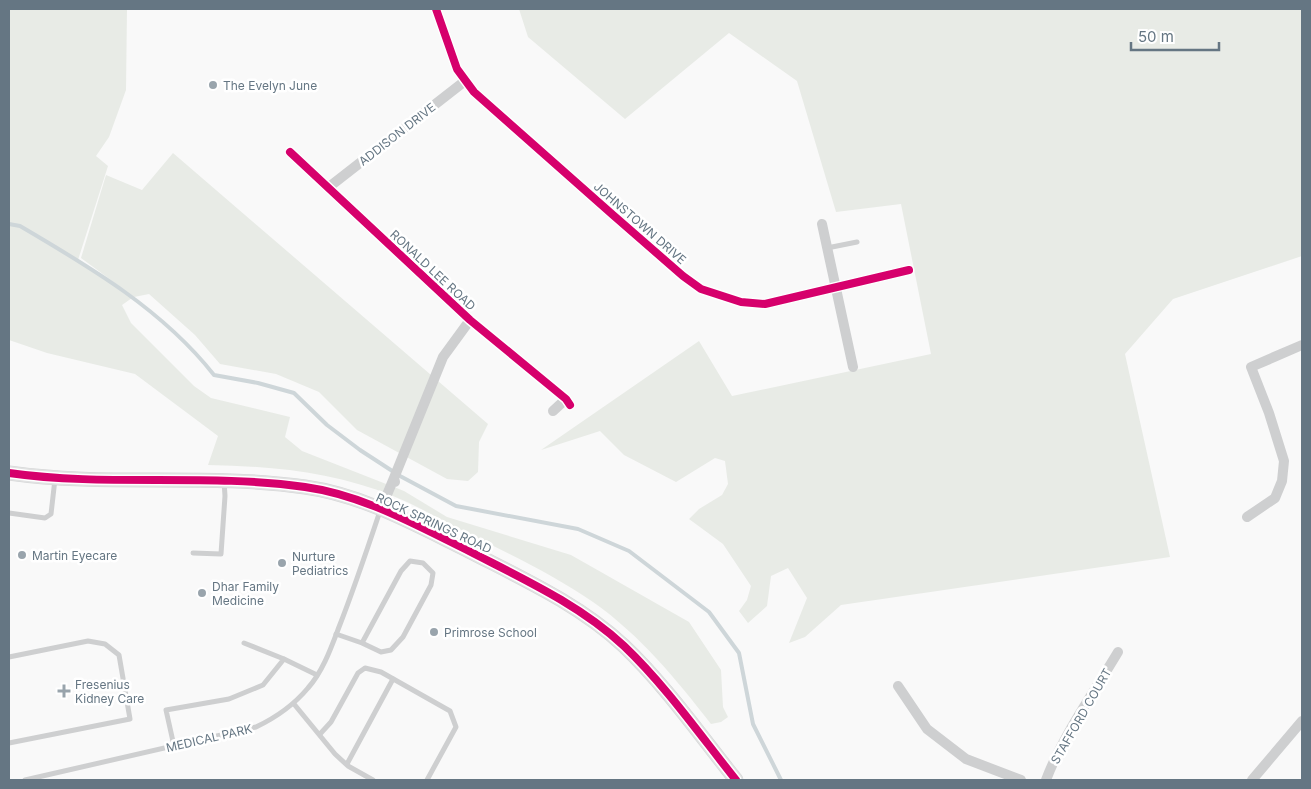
<svg xmlns="http://www.w3.org/2000/svg" width="1311" height="789" font-family="Inter,sans-serif">
<style>
.green{fill:#e8ebe6}
.lines{fill:none;stroke-linecap:round;stroke-linejoin:round}
.stream{stroke:#ced6d9;stroke-width:4}
.secondary-casing{stroke:#d5d6d7;stroke-width:15}
.lane{stroke:#cecfd0;stroke-width:5}
.street{stroke:#cecfd0;stroke-width:10}
.secondary{stroke:#e1e2e2;stroke-width:14}
.cycleway-casing{stroke:#fff;stroke-width:11}
.cycleway{stroke:#d6006c;stroke-width:8}
.poi-dot{fill:#99a4ac;stroke:#fff;stroke-width:2}
.labels{text-anchor:middle;dominant-baseline:central;stroke-width:5;stroke-linejoin:round;paint-order:stroke}
.poi-label{font-size:12px;fill:#657683;stroke:#fff;text-anchor:start}
.street-label{font-size:12px;fill:#657683;stroke:#fff}
</style>
<rect width="100%" height="100%" fill="#f9f9f9"/>
<g class="green">
<path d="M9 9H127L126 90 109 137 96 156 108 166 78 260 132 298 122 305 131 323 194 386 211 398 290 417 285 437 302 451 404 491 447 517 571 555 689 622 721 670 723 707 728 717 721 722 711 724C676 679 640 635 593 602 554 575 510 554 467 533 443 521 418 506 393 496 334 472 271 466 208 465L218 436 135 374 47 353 9 340Z"/>
<polygon points="519,9 1302,9 1302,256 1173,299 1125,354 1170,557 841,605 805,637 789,643 807,598 788,568 771,576 767,606 748,623 739,611 747,600 751,586 723,544 689,519 699,509 722,495 728,484 725,461 715,458 676,482 624,455 600,431 541,450 699,341 732,396 931,354 901,204 836,212 797,81 729,33 625,119 528,37"/>
<polygon points="173,153 488,424 479,442 478,472 468,481 447,479 357,430 319,392 276,374 220,364 195,335 149,294 134,297 81,258 106,175 142,190"/>
</g>
<g class="lines">
<path class="stream" d="M9 224 20 226C90 267 163 310 214 375L258 383 294 393 327 425 360 450 400 476 456 506 578 529 629 551 709 612 739 653 753 724 781 780"/>
<g class="secondary-casing">
<path id="secondary" d="M9 473C107 487 207 473 305 487 363 495 416 525 467 550 521 578 579 604 624 646 666 686 700 735 736 780"/>
</g>
<g class="lane">
<polyline points="827,248 857,242"/>
<polyline points="9,513 45,518 51,514 55,479"/>
<polyline points="193,553 221,554 225,496 224,481"/>
<polyline points="336,634 362,643 381,652 391,650 403,637 431,585 433,573 423,563 410,561 401,571 362,643"/>
<polyline points="9,657 88,641 105,644 119,655 130,719 9,743"/>
<polyline points="284,659 317,675"/>
<polyline points="294,704 335,754 348,766 373,780"/>
<polyline points="320,734 331,722 358,673 365,668 381,672 450,711 456,727 427,780"/>
<polyline points="174,746 166,710 229,699 263,685 284,659 244,643"/>
<polyline points="347,764 393,679"/>
<path d="M25 780 256 727C277 717 293 706 308 688 323 671 331 648 339 627 354 589 367 550 380 511"/>
</g>
<g class="street">
<polyline points="436,9 457,69 474,92 613,215 683,276 701,289 741,302 765,304 909,270"/>
<polyline points="290,152 470,320 566,399 570,405"/>
<polyline points="329,187 465,81"/>
<polyline points="822,224 853,367"/>
<polyline points="553,411 566,399"/>
<polyline points="381,509 394,478 395,482 394,478 443,357 470,320"/>
<polyline points="1247,517 1275,498 1282,481 1284,461 1269,413 1251,367 1302,345"/>
<polyline points="898,686 927,729 966,759 1021,780"/>
<path d="M1046 780C1063 735 1093 694 1118 652"/>
<polyline points="1252,780 1302,721"/>
</g>
<use href="#secondary" class="secondary"/>
<g class="cycleway-casing">
<g id="cycleway">
<polyline points="436,9 457,69 474,92 613,215 683,276 701,289 741,302 765,304 909,270"/>
<polyline points="290,152 470,320 566,399 570,405"/>
<path d="M9 473C107 487 207 473 305 487 363 495 416 525 467 550 521 578 579 604 624 646 666 686 700 735 736 780"/>
</g>
</g>
<use href="#cycleway" class="cycleway"/>
</g>
<g class="poi-dot">
<circle cx="213" cy="85" r="5"/>
<circle cx="22" cy="555" r="5"/>
<circle cx="282" cy="563" r="5"/>
<circle cx="202" cy="593" r="5"/>
<circle cx="434" cy="632" r="5"/>
<path d="M61.5 683.5h5v5h5v5h-5v5h-5v-5h-5v-5h5z"/>
</g>
<g class="labels">
<g class="poi-label">
<text x="223" y="85">The Evelyn June</text>
<text x="32" y="555">Martin Eyecare</text>
<text x="292" y="556">Nurture<tspan x="292" dy="14">Pediatrics</tspan></text>
<text x="212" y="586">Dhar Family<tspan x="212" dy="14">Medicine</tspan></text>
<text x="444" y="632">Primrose School</text>
<text x="75" y="684">Fresenius<tspan x="75" dy="14">Kidney Care</tspan></text>
</g>
<g class="street-label">
<text transform="translate(397 134) rotate(-38)">ADDISON DRIVE</text>
<text transform="translate(640 223) rotate(41)">JOHNSTOWN DRIVE</text>
<text transform="translate(433 270) rotate(43)">RONALD LEE ROAD</text>
<text transform="translate(434 523) rotate(25)">ROCK SPRINGS ROAD</text>
<text transform="translate(1081 716) rotate(-60)">STAFFORD COURT</text>
<text transform="translate(209 738) rotate(-13)">MEDICAL PARK</text>
</g>
</g>
<rect width="1311" height="789" fill="none" stroke="#657683" stroke-width="20"/>
<path d="M1131 42v8h88v-8" fill="none" stroke="#657683" stroke-width="2.5"/>
<text x="1138" y="42" font-size="15" fill="#657683" stroke="#ffffff" stroke-width="4" paint-order="stroke">50 m</text>
</svg>
